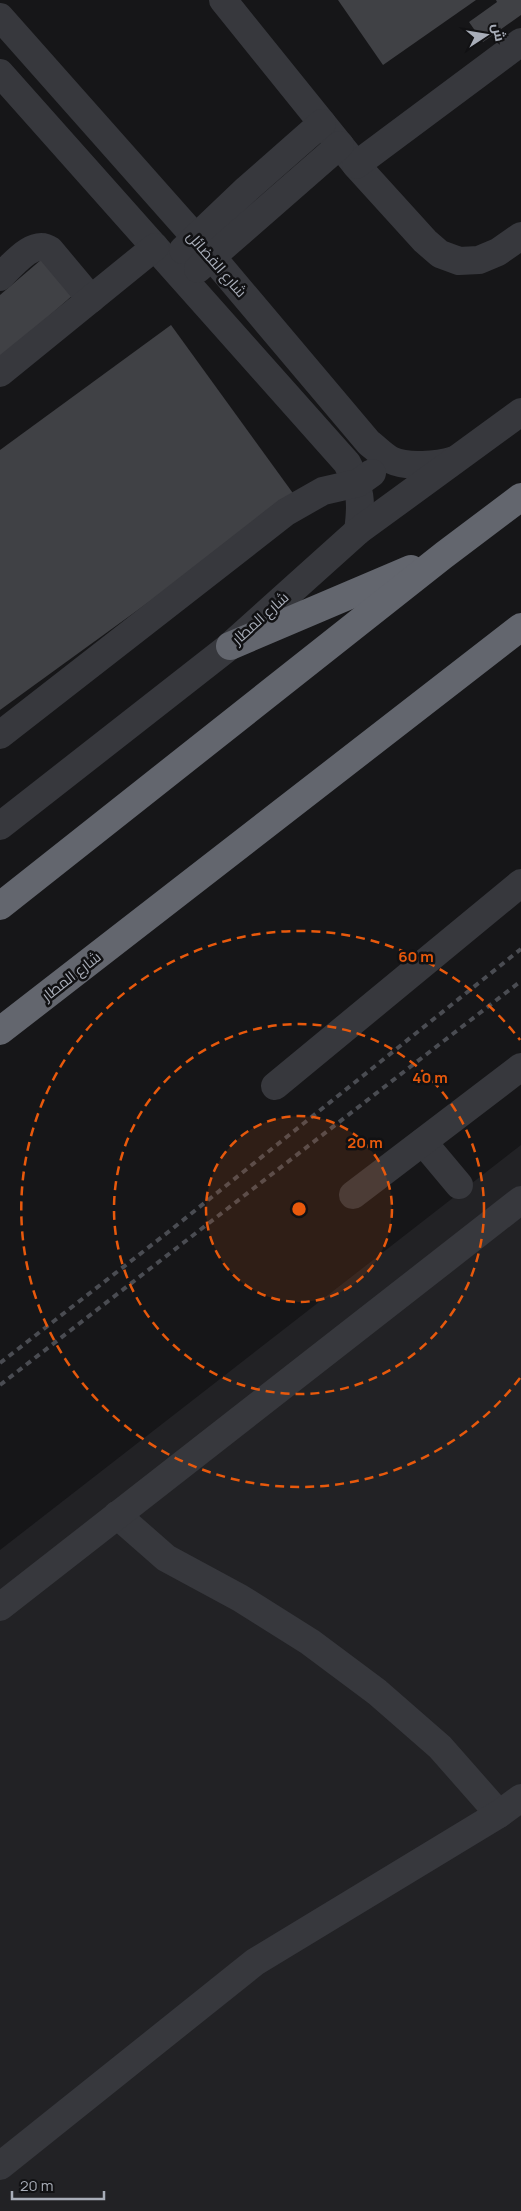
<svg xmlns="http://www.w3.org/2000/svg" width="521" height="2211" font-family="Manrope,Cairo,sans-serif">
<style>
.built{fill:#222225}
.building{fill:#404145}
.lines{fill:none;stroke-linecap:round;stroke-linejoin:round}
.minor{stroke:#37383d;stroke-width:28}
.highway{stroke:#63666e;stroke-width:28}
.rail{stroke:#4a4c52;stroke-width:4;stroke-dasharray:6 5;stroke-linecap:butt}
.ring{fill:none;stroke:#e8590c;stroke-width:2.5;stroke-dasharray:9 6}
.labels{text-anchor:middle;dominant-baseline:central;stroke-width:5;stroke-linejoin:round;paint-order:stroke}
.street-label{font-size:15px;fill:#a8adb8;stroke:#111113}
.centre{fill:#e8590c;stroke:#111113;stroke-width:2.5}
.ring-label{font-size:15px;text-anchor:middle;font-weight:bold;fill:#e8590c;stroke:#111113;stroke-width:5;stroke-linejoin:round;paint-order:stroke}
</style>
<rect width="100%" height="100%" fill="#161618"/>
<polygon class="built" points="521,1145 521,2211 0,2211 0,1550"/>
<g class="building">
<polygon points="338,0 476,0 383,65"/>
<polygon points="496,0 521,0 521,15 483,42 469,22 497,2"/>
<polygon points="42,259 73,295 0,359 0,295"/>
<polygon points="171,325 295,496 0,710 0,450"/>
</g>
<g class="lines">
<g class="minor">
<polyline points="223,0 356,165 425,241 440,254 459,261 479,260 498,252 521,236"/>
<path d="M0 17 196 238 369 443C376 448 383 456 391 460 407 468 438 465 454 460"/>
<path d="M0 73 347 463C361 489 362 502 358 531"/>
<polyline points="356,165 521,42"/>
<polyline points="183,250 247,189 322,123"/>
<polyline points="198,269 340,145"/>
<path d="M0 277C12 266 33 238 50 250L91 299"/>
<polyline points="0,373 155,247"/>
<polyline points="0,735 286,512 323,491 358,483 372,473"/>
<polyline points="0,826 230,646 358,531 521,412"/>
<polyline points="275,1086 521,883"/>
<polyline points="423,1142 459,1185"/>
<polyline points="353,1195 521,1067"/>
<polyline points="117,1515 166,1558 240,1598 310,1642 377,1692 440,1747 499,1814"/>
<polyline points="0,1607 521,1200"/>
<polyline points="0,2166 255,1962 499,1814 521,1798"/>
</g>
<g class="highway">
<polyline points="230,646 411,569"/>
<polyline points="0,906 444,555 521,497"/>
<polyline points="0,1031 521,627"/>
</g>
<g class="rail">
<polyline points="0,1363 167,1233 521,949"/>
<polyline points="0,1385 521,981"/>
</g>
</g>
<circle cx="299" cy="1209" r="93" fill="#e8590c" fill-opacity=".12"/>
<g class="ring">
<circle cx="299" cy="1209" r="93"/>
<circle cx="299" cy="1209" r="185"/>
<path d="M520 1378A278 278 0 1 1 520 1040"/>
</g>
<g class="labels">
<g class="street-label">
<text transform="translate(217 264) rotate(49)">شارع الفضائل</text>
<text transform="translate(260 618) rotate(-42)">شارع المطار</text>
<text transform="translate(71 976) rotate(-38)">شارع المطار</text>
</g>
</g>
<circle cx="299" cy="1209" r="8" class="centre"/>
<g class="ring-label">
<text x="416" y="962">60 m</text>
<text x="430" y="1083">40 m</text>
<text x="365" y="1148">20 m</text>
</g>
<g transform="translate(486 35) rotate(78)" stroke="#111113" stroke-width="4" paint-order="stroke">
<path d="M0-4L9 19L0 12L-9 19Z" fill="#a8adb8"/>
<text y="-8" font-size="14" font-weight="bold" text-anchor="middle" fill="#a8adb8">ش</text>
</g>
<path d="M12 2191v8h92v-8" fill="none" stroke="#a8adb8" stroke-width="2.5"/>
<text x="20" y="2191" font-size="15" fill="#a8adb8" stroke="#111113" stroke-width="4" paint-order="stroke">20 m</text>
</svg>
